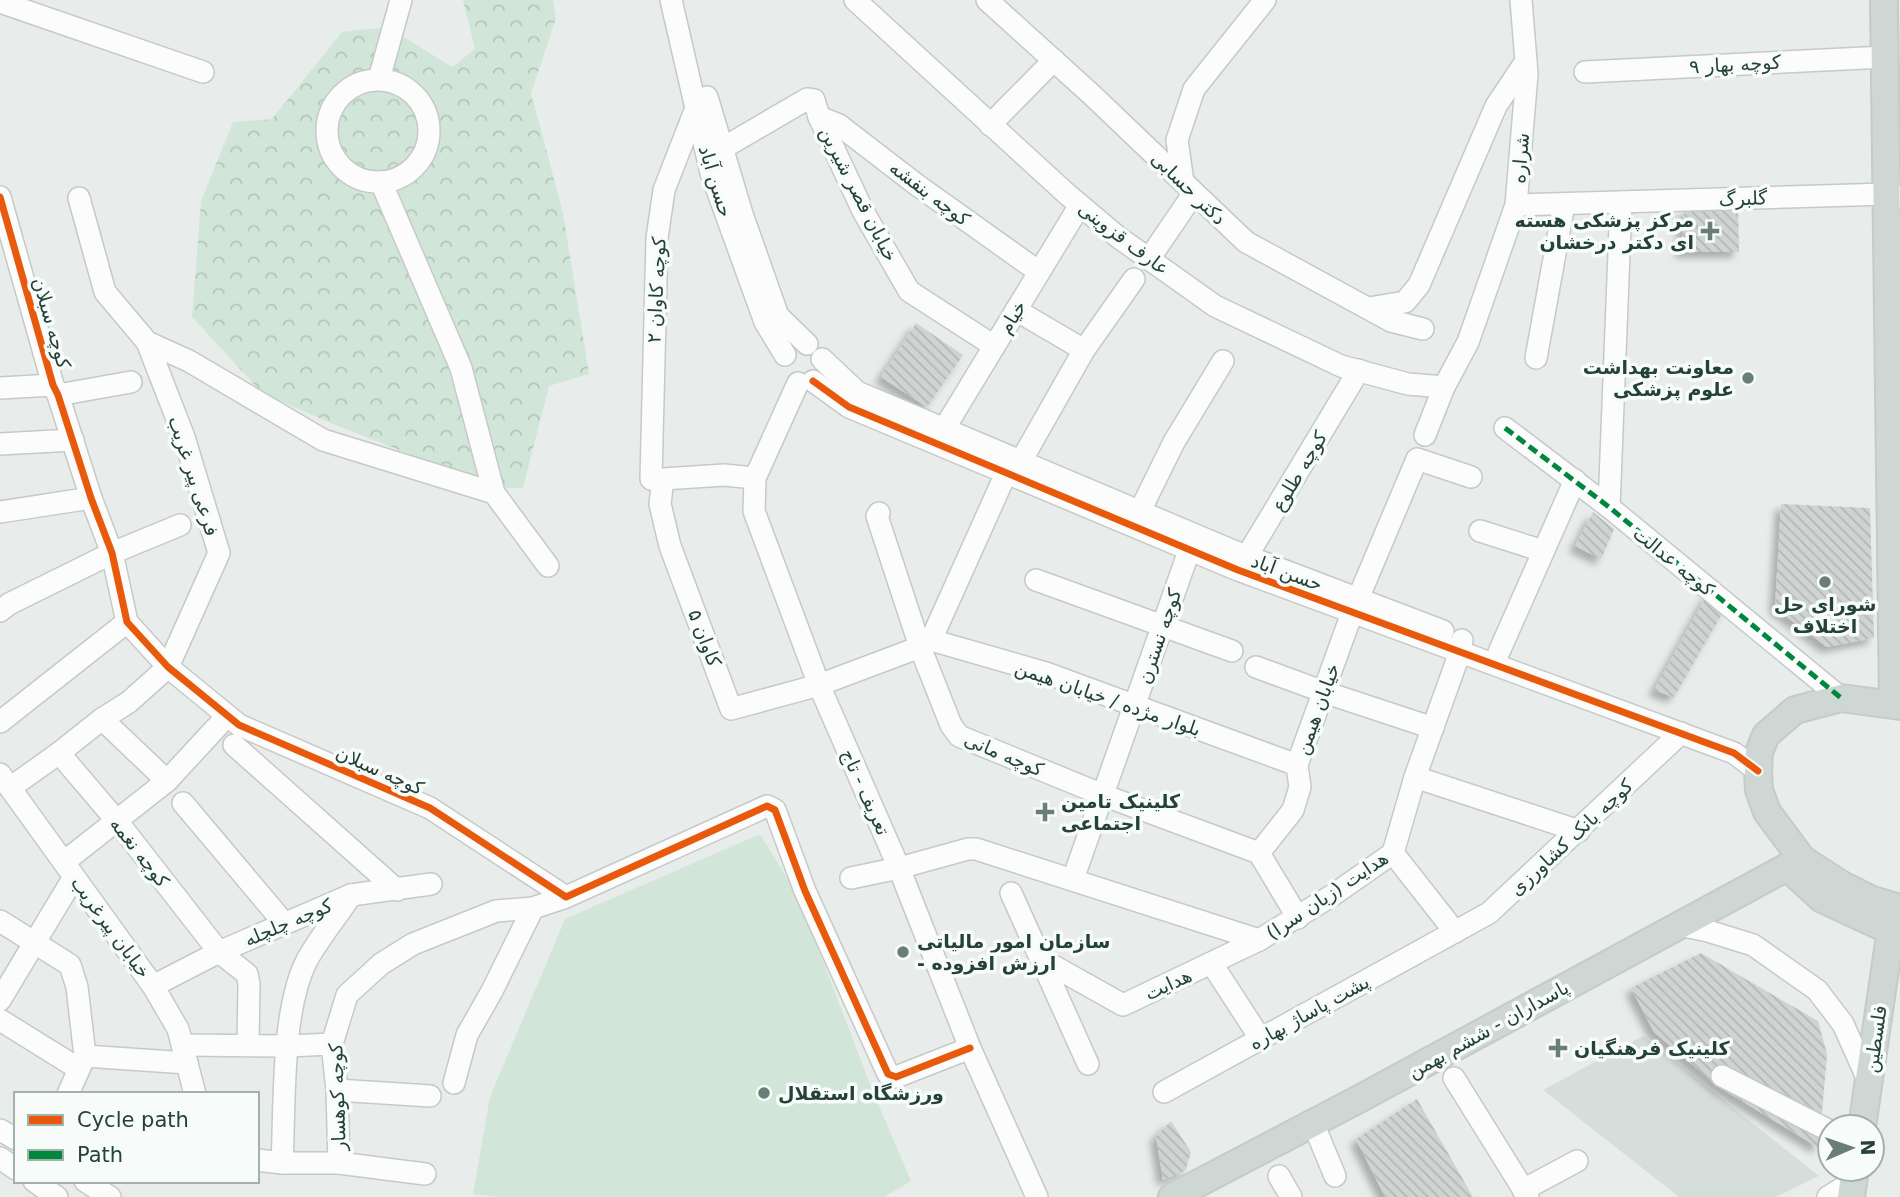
<svg xmlns="http://www.w3.org/2000/svg" width="1900" height="1197" font-family="'DejaVu Sans',Vazirmatn,sans-serif">
<style>
.built{fill:#d6dedb}
.forest{fill:url(#forest-crowns)}
.park{fill:#d1e6d8}
.building{fill:url(#building-back-hatch);filter:url(#shadow)}
.lines{fill:none;stroke-linecap:round;stroke-linejoin:round}
.minor-casing{stroke:#c5cac8;stroke-width:24}
.major-casing{stroke:#c3ccc9;stroke-width:30}
.minor{stroke:#fcfcfc;stroke-width:21}
.major{stroke:#cfd7d5;stroke-width:26}
.quiet{stroke:#00873e;stroke-width:5;stroke-dasharray:10 5;stroke-linecap:butt}
.cycleway-casing{stroke:#f7fbf9;stroke-width:11}
.cycleway{stroke:#e8590c;stroke-width:7}
.poi-dot{fill:#697e78;stroke:#f7fbf9;stroke-width:2.5}
.labels{text-anchor:middle;dominant-baseline:central;stroke-width:7;stroke-linejoin:round;paint-order:stroke}
.street-label{font-size:19px;fill:#24423a;stroke:#f7fbf9}
.poi-label{font-size:19px;font-weight:bold;fill:#24423a;stroke:#f7fbf9;text-anchor:start}
</style>
<defs>
<pattern id="forest-crowns" width="20" height="18" patternUnits="userSpaceOnUse" patternTransform="scale(1.75)"><rect width="20" height="18" fill="#d1e6d8"/><path d="M2 6a3 3 0 1 1 6 0M12 15a3 3 0 1 1 6 0" fill="none" stroke="#b3c6ba"/></pattern>
<pattern id="building-back-hatch" width="6" height="6" patternUnits="userSpaceOnUse" patternTransform="scale(1.75)"><rect width="6" height="6" fill="#cfd4d2"/><path d="M-1 5l2 2M0 0l6 6M5-1l2 2" fill="none" stroke="#b2b7b5"/></pattern>
<filter id="shadow"><feDropShadow dx="-6" dy="6" stdDeviation="3.5" flood-color="#0004"/></filter>
</defs>
<rect width="100%" height="100%" fill="#e8edeb"/>
<polygon class="built" points="1643,1036 1819,1176 1776,1197 1679,1197 1543,1090"/>
<polygon class="forest" points="463,0 553,0 556,18 531,93 563,213 589,374 549,386 523,488 495,488 333,424 262,393 192,317 201,201 233,122 272,119 342,32 388,27 452,67 475,49"/>
<polygon class="park" points="760,834 798,896 873,1092 911,1181 884,1197 500,1197 473,1194 490,1097 565,919"/>
<g class="building">
<polygon points="1738,207 1739,252 1681,252 1684,210"/>
<polygon points="916,323 963,355 927,407 881,377"/>
<polygon points="1781,504 1870,508 1874,638 1827,647 1775,608"/>
<polygon points="1593,512 1614,529 1601,559 1575,546"/>
<polygon points="1708,593 1726,607 1674,697 1654,690"/>
<polygon points="1701,953 1818,1021 1827,1054 1819,1148 1719,1087 1654,1032 1631,988"/>
<polygon points="1417,1099 1473,1197 1385,1197 1356,1139"/>
<polygon points="1171,1121 1191,1152 1185,1171 1163,1180 1156,1136"/>
</g>
<g class="lines">
<g class="minor-casing">
<g id="minor">
<polyline points="671,0 711,173 765,322 785,355"/>
<polyline points="855,0 1068,195 1118,237 1215,306 1341,366 1408,384 1444,387"/>
<polyline points="987,0 1092,95 1246,242 1391,321 1423,329"/>
<polyline points="0,2 203,72"/>
<polyline points="1585,72 1885,57"/>
<polyline points="379,79 401,0"/>
<circle cx="378" cy="131" r="51"/>
<polyline points="707,97 742,214 778,316 807,344"/>
<polyline points="819,117 839,125 917,185 1039,272"/>
<polyline points="990,125 1054,60"/>
<polyline points="723,148 807,99 814,100 819,117 863,211 909,291 994,346"/>
<polyline points="381,182 461,368 494,493 548,566"/>
<polyline points="1183,182 1177,140 1194,89 1265,0"/>
<polyline points="0,197 53,385 58,395 91,498 112,553 127,622 168,667 239,725 430,808 566,897 767,806 775,810 805,891 888,1074 896,1077 970,1048"/>
<polyline points="1516,205 1887,194 1900,197"/>
<polyline points="1149,259 1194,193"/>
<polyline points="1369,308 1405,302 1419,285 1496,106 1526,61"/>
<polyline points="1016,310 1084,350"/>
<polyline points="147,342 189,361 323,440 494,493"/>
<polyline points="1536,358 1564,204"/>
<polyline points="822,359 857,392 1238,553 1443,631"/>
<polyline points="813,381 849,407 1238,570 1734,753 1758,771"/>
<polyline points="798,383 755,478 754,511 819,685 899,868 970,1048 1037,1197"/>
<polyline points="0,388 53,385"/>
<polyline points="58,395 131,382"/>
<polyline points="1505,428 1609,507 1841,698"/>
<polyline points="944,429 1080,205"/>
<polyline points="1425,435 1444,387 1468,342 1516,205 1527,74 1521,0"/>
<polyline points="0,444 73,440"/>
<polyline points="1021,461 1084,350 1134,279"/>
<polyline points="755,478 724,475 663,479 660,504 670,546 731,709 819,685 920,647 931,640 1046,673 1297,765"/>
<polyline points="651,479 657,238 664,190 696,108"/>
<polyline points="1609,507 1621,202"/>
<polyline points="1140,511 1174,442 1223,361"/>
<polyline points="0,512 91,498"/>
<polyline points="879,513 877,516 920,647 951,725 959,736 1103,795 1259,853 1298,918"/>
<polyline points="1480,531 1543,551"/>
<polyline points="1241,566 1359,370"/>
<polyline points="1036,580 1232,651"/>
<polyline points="0,611 9,604 112,553 180,525"/>
<polyline points="931,640 1012,460"/>
<polyline points="1499,652 1575,480"/>
<polyline points="1256,667 1324,692 1433,728"/>
<polyline points="102,719 167,781"/>
<polyline points="0,722 127,622"/>
<polyline points="234,745 397,890"/>
<polyline points="59,753 117,821 219,952 247,974 249,984 248,1044"/>
<polyline points="0,774 153,986 178,1029 195,1094"/>
<polyline points="1415,777 1579,831"/>
<polyline points="10,788 59,753 102,719 129,702 168,667 219,553 184,437 147,342 105,292 79,198"/>
<polyline points="183,803 284,923"/>
<polyline points="1259,853 1293,810 1300,787 1297,765 1352,613 1417,459 1471,477"/>
<polyline points="1393,853 1455,932"/>
<polyline points="64,862 167,781 227,716"/>
<polyline points="851,878 899,868 968,849 976,849 1259,940 1333,895 1393,853 1415,777 1460,652 1462,640"/>
<polyline points="1073,879 1189,551"/>
<polyline points="1011,893 1088,1064"/>
<polyline points="0,921 70,965 77,987 85,1056 68,1094"/>
<polyline points="1679,925 1708,931 1753,945 1817,990 1843,1024 1869,1082"/>
<polyline points="1041,959 1123,1005 1259,940"/>
<polyline points="1212,964 1260,1038"/>
<polyline points="153,986 219,952 351,895 431,884"/>
<polyline points="0,1000 74,877"/>
<polyline points="0,1020 79,1069"/>
<polyline points="182,1045 287,1046 332,1044"/>
<polyline points="85,1056 187,1063"/>
<polyline points="1722,1076 1830,1131"/>
<polyline points="1454,1078 1528,1197"/>
<polyline points="454,1083 467,1035 492,991 533,908"/>
<polyline points="337,1090 430,1096"/>
<polyline points="1164,1092 1489,913 1681,733"/>
<polyline points="1313,1123 1335,1176"/>
<polyline points="0,1130 16,1139"/>
<polyline points="0,1158 16,1169"/>
<polyline points="257,1160 282,1163 339,1163 425,1174"/>
<path d="M282 1163C285 1106 281 1013 306 962 318 939 337 917 351 895"/>
<polyline points="339,1163 337,1090 332,1044 347,995 381,964 413,944 496,911 533,908 566,897"/>
<polyline points="1279,1176 1291,1197"/>
<polyline points="34,1181 57,1197"/>
<polyline points="85,1181 110,1197"/>
<polyline points="1523,1190 1577,1161"/>
<polyline points="1828,1197 1854,1181"/>
</g>
</g>
<g class="major-casing">
<g id="major">
<polyline points="1884,0 1893,704"/>
<polyline points="1900,706 1841,698 1795,710 1766,735 1759,752 1758,771 1759,790 1767,812 1802,859 1842,885 1872,900 1900,908"/>
<polyline points="1787,867 1822,899 1891,931"/>
<polyline points="1862,1127 1890,936 1900,910"/>
<polyline points="1172,1197 1361,1098 1802,859"/>
<polyline points="1851,1197 1855,1169"/>
</g>
</g>
<use href="#minor" class="minor"/>
<use href="#major" class="major"/>
<polyline class="quiet" points="1505,428 1609,507 1841,698"/>
<g class="cycleway-casing">
<g id="cycleway">
<polyline points="0,197 53,385 58,395 91,498 112,553 127,622 168,667 239,725 430,808 566,897 767,806 775,810 805,891 888,1074 896,1077 970,1048"/>
<polyline points="813,381 849,407 1238,570 1734,753 1758,771"/>
</g>
</g>
<use href="#cycleway" class="cycleway"/>
</g>
<g class="poi-dot">
<path d="M1706.5 220.5h7v7h7v7h-7v7h-7v-7h-7v-7h7z"/>
<circle cx="1748" cy="378" r="7"/>
<circle cx="1825" cy="582" r="7"/>
<path d="M1041.5 801.5h7v7h7v7h-7v7h-7v-7h-7v-7h7z"/>
<circle cx="903" cy="952" r="7"/>
<path d="M1554.5 1037.5h7v7h7v7h-7v7h-7v-7h-7v-7h7z"/>
<circle cx="764" cy="1093" r="7"/>
</g>
<g class="labels">
<g class="street-label">
<text transform="translate(1735 64) rotate(-3)">کوچه بهار ۹</text>
<text transform="translate(1520 158) rotate(-85)">شراره</text>
<text transform="translate(716 181) rotate(73)">حسن آباد</text>
<text transform="translate(1189 188) rotate(44)">دکتر حسابی</text>
<text transform="translate(930 193) rotate(37)">کوچه بنفشه</text>
<text transform="translate(859 194) rotate(63)">خیابان قصر شیرین</text>
<text transform="translate(1743 198) rotate(-2)">گلبرگ</text>
<text transform="translate(1124 238) rotate(37)">عارف قزوینی</text>
<text transform="translate(656 290) rotate(-87)">کوچه کاوان ۲</text>
<text transform="translate(1012 317) rotate(-59)">خیام</text>
<text transform="translate(52 323) rotate(74)">کوچه سبلان</text>
<text transform="translate(1299 471) rotate(-59)">کوچه طلوع</text>
<text transform="translate(194 476) rotate(72)">فرعی پیر غریب</text>
<text transform="translate(1674 561) rotate(39)">کوچه عدالت</text>
<text transform="translate(1287 572) rotate(20)">حسن آباد</text>
<text transform="translate(1159 636) rotate(-71)">کوچه نسترن</text>
<text transform="translate(705 638) rotate(69)">کاوان ۵</text>
<text transform="translate(1108 698) rotate(19)">بلوار مژده / خیابان هیمن</text>
<text transform="translate(1317 709) rotate(-70)">خیابان هیمن</text>
<text transform="translate(1004 754) rotate(23)">کوچه مانی</text>
<text transform="translate(380 770) rotate(24)">کوچه سبلان</text>
<text transform="translate(866 792) rotate(66)">تعریف - تاج</text>
<text transform="translate(1571 837) rotate(-43)">کوچه بانک کشاورزی</text>
<text transform="translate(140 852) rotate(52)">کوچه نغمه</text>
<text transform="translate(1327 895) rotate(-34)">هدایت (زبان سرا)</text>
<text transform="translate(288 922) rotate(-23)">کوچه چلچله</text>
<text transform="translate(111 927) rotate(54)">خیابان پیرغریب</text>
<text transform="translate(1168 984) rotate(-25)">هدایت</text>
<text transform="translate(1309 1012) rotate(-29)">پشت پاساژ بهاره</text>
<text transform="translate(1488 1029) rotate(-29)">پاسداران - ششم بهمن</text>
<text transform="translate(1875 1039) rotate(-82)">فلسطین</text>
<text transform="translate(337 1097) rotate(-92)">کوچه کوهسار</text>
</g>
<g class="poi-label">
<text x="1694" y="220" text-anchor="end">مرکز پزشکی هسته<tspan x="1694" dy="22">ای دکتر درخشان</tspan></text>
<text x="1734" y="367" text-anchor="end">معاونت بهداشت<tspan x="1734" dy="22">علوم پزشکی</tspan></text>
<text x="1825" y="604" text-anchor="middle">شورای حل<tspan x="1825" dy="22">اختلاف</tspan></text>
<text x="1061" y="801">کلینیک تامین<tspan x="1061" dy="22">اجتماعی</tspan></text>
<text x="917" y="941">سازمان امور مالیاتی<tspan x="917" dy="22">- ارزش افزوده</tspan></text>
<text x="1574" y="1048">کلینیک فرهنگیان</text>
<text x="778" y="1093">ورزشگاه استقلال</text>
</g>
</g>
<rect x="14" y="1092" width="245" height="91" fill="#f7fbf9" stroke="#a3b1ad" stroke-width="2"/>
<rect x="28" y="1115" width="35" height="10" fill="#e8590c" stroke="#a3b1ad" stroke-width="2"/>
<text x="77" y="1127" font-size="21" fill="#24423a">Cycle path</text>
<rect x="28" y="1150" width="35" height="10" fill="#00873e" stroke="#a3b1ad" stroke-width="2"/>
<text x="77" y="1162" font-size="21" fill="#24423a">Path</text>
<g transform="translate(1851 1148) rotate(88)"><circle r="33" fill="#f7fbf9" stroke="#a3b1ad" stroke-width="2"/>
<path d="M0-5L12 26L0 18L-12 26Z" fill="#697e78"/>
<text y="-10" font-size="19" font-weight="bold" text-anchor="middle" fill="#24423a">N</text>
</g>
</svg>
